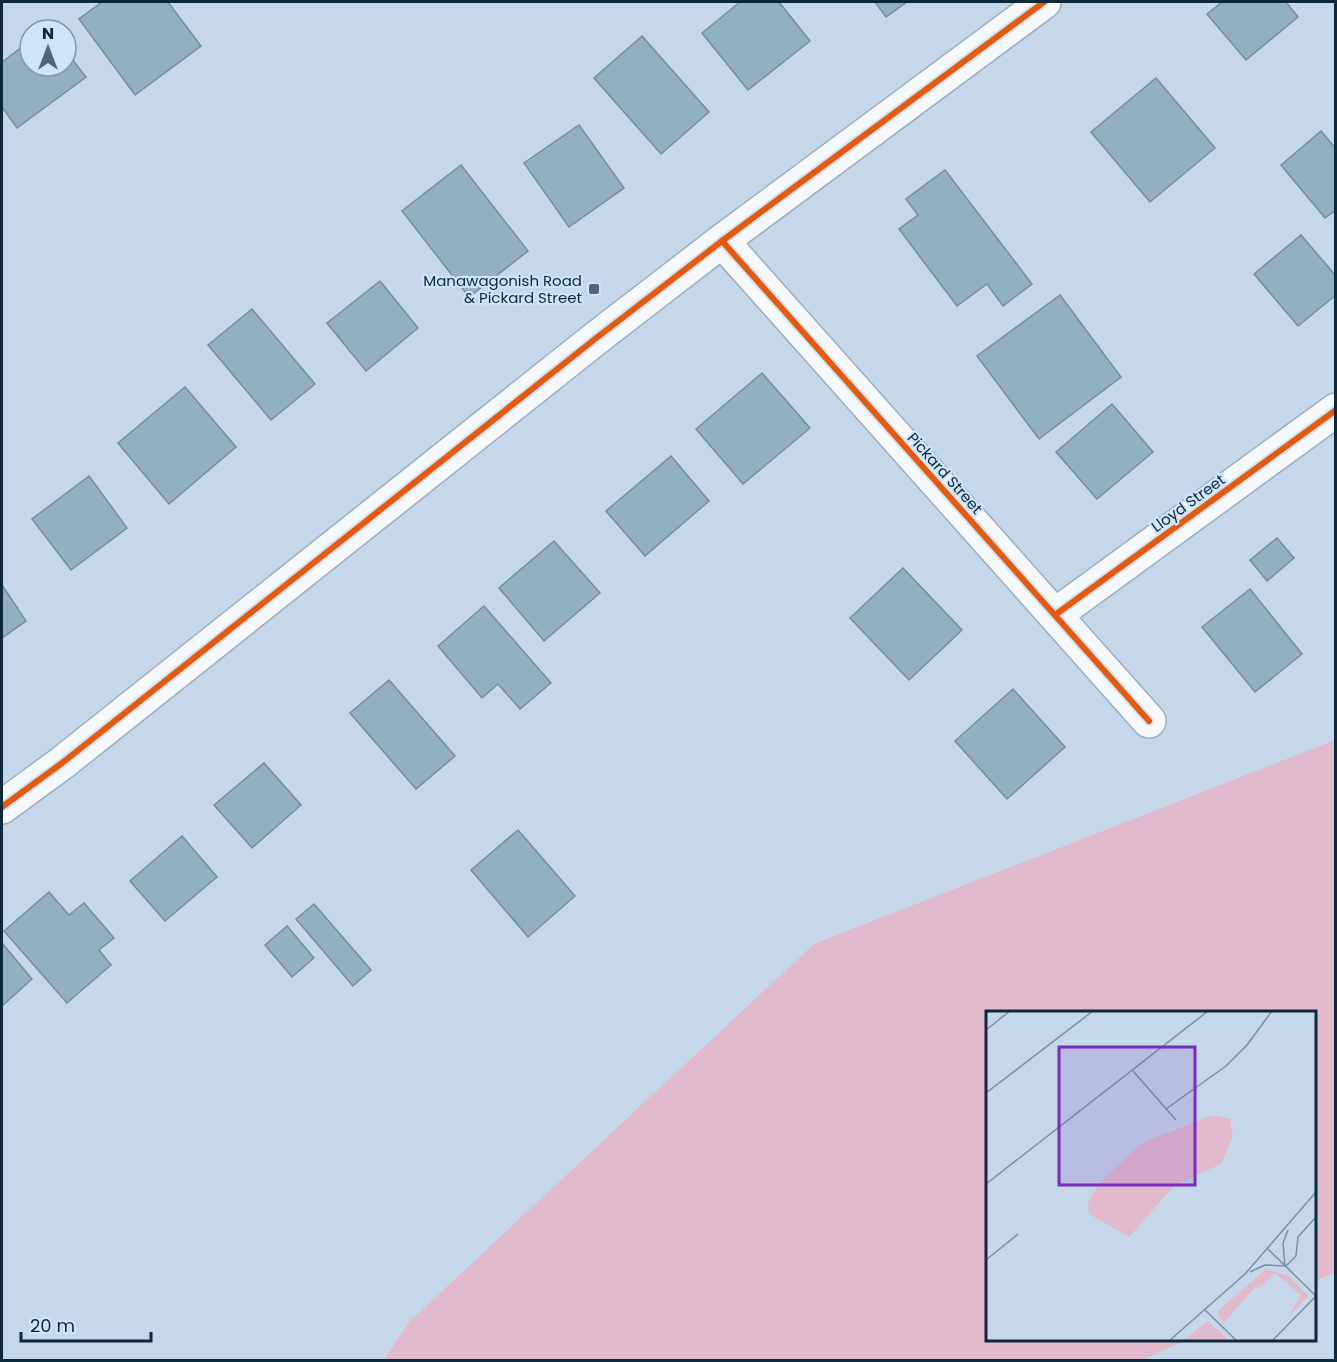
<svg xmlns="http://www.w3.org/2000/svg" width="1337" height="1362" font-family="Poppins,sans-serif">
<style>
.green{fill:#e2bace}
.building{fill:#92b0bf;stroke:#788e9a;stroke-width:1.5}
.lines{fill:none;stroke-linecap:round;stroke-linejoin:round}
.minor-casing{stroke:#9bafc0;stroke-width:36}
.secondary-casing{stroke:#9bafc0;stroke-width:36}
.minor{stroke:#f6f9fc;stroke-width:33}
.secondary{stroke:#f6f9fc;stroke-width:33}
.cycleway-casing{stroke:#cde5fa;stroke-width:10}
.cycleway{stroke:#e8590c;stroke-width:6}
.poi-dot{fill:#4e6678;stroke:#cde5fa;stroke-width:2}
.labels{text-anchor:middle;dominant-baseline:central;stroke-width:4.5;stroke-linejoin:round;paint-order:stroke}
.poi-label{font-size:15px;fill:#0e283b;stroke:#cde5fa;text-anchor:end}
.street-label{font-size:15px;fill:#0e283b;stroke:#cde5fa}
.inset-road{fill:none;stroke:#7b92a3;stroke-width:1.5}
.view{fill:#7b2cbf;fill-opacity:0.15;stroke:#7b2cbf;stroke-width:3}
.inset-edge{fill:none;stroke:#0e283b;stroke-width:3}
</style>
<rect width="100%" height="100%" fill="#c4d8e9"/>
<polygon class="green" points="1335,740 1335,1272 1315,1281 1314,1012 988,1012 988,1340 1187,1340 1142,1360 384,1360 409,1322 814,944"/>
<g class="building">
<polygon points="102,2 168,2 201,46 135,95 79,19"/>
<polygon points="740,2 779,2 810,41 748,90 702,33"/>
<polygon points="875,2 907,2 886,17"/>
<polygon points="1222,2 1286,2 1298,17 1246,60 1207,14"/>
<polygon points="642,36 709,112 661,154 594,78"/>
<polygon points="30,41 30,66 66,66 66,51 86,77 17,128 2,107 2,62"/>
<polygon points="1156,78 1215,148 1150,202 1091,132"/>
<polygon points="579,125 624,188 569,227 524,163"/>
<polygon points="1321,131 1336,149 1336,210 1325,218 1281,165"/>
<polygon points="461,165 528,251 469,297 402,211"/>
<polygon points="945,170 1032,284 1003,306 987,284 957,306 899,229 918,215 906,199"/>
<polygon points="1301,235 1336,276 1336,295 1298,326 1254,274"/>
<polygon points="380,281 418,328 366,371 327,323"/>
<polygon points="1060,295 1121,377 1039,439 977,356"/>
<polygon points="252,309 315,384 271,420 208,345"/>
<polygon points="762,373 810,428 743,484 696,429"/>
<polygon points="185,387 236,447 169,504 118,443"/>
<polygon points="1112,404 1153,452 1097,499 1056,452"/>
<polygon points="671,456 709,501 645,556 606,511"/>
<polygon points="89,476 127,528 71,570 32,519"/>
<polygon points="1277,538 1294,558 1267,581 1250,560"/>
<polygon points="554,541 600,593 544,641 499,588"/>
<polygon points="903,568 962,630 909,680 850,618"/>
<polygon points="2,585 26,621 2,638"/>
<polygon points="1250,589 1302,654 1255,692 1202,627"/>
<polygon points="484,606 551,683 520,709 498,684 482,698 438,646"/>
<polygon points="389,680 455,756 416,789 350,713"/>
<polygon points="1013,689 1065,747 1007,799 955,741"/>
<polygon points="264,763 301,805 252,848 214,805"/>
<polygon points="518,830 575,896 528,937 471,870"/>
<polygon points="182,836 217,877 165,921 130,881"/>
<polygon points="49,892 69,915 84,903 114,938 99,950 111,965 67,1003 4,931"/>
<polygon points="314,904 371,970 353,986 296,919"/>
<polygon points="287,926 314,958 292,977 265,945"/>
<polygon points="2,943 32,979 2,1006"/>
</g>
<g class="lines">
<g class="minor-casing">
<g id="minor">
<polyline points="722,241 1149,721"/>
<polyline points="1055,615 1336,410"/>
</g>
</g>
<g class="secondary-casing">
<polyline id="secondary" points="2,807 62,763 595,339 722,241 1044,2"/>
</g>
<use href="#minor" class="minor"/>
<use href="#secondary" class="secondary"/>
<g class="cycleway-casing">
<g id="cycleway">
<polyline points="722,241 1149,721"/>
<polyline points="1055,615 1336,410"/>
<polyline points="2,807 62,763 595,339 722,241 1044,2"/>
</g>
</g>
<use href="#cycleway" class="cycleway"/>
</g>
<rect class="poi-dot" x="588" y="283" width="12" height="12" rx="3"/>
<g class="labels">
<g class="poi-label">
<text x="582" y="280">Manawagonish Road<tspan x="582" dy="17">&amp; Pickard Street</tspan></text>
</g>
<g class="street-label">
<text transform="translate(945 473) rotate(48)">Pickard Street</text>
<text transform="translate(1188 503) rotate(-36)">Lloyd Street</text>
</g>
</g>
<g transform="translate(986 1011)">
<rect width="330" height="330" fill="#c4d8e9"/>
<path d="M227 104 244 108 247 125 235 153 189 174 143 226 103 203 102 191 115 170 156 132ZM280 258 303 265 322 285 302 306 315 284 289 262 272 278 269 276 238 312 231 304 233 299ZM222 310 243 330H196Z" fill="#e2bace"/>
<path class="inset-road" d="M0 19 24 0M147 60 190 109M0 82 107 0M180 98 240 55 261 34 286 0M0 173 222 0M282 238 330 285M0 249 32 223M300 255 310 245 312 226 330 206M264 261 279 254 299 255 297 232 302 219M219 299 251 330M183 330 259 263 330 181M286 330 330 285"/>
<path class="view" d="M73 36H209V174H73Z"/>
<rect width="330" height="330" class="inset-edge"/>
</g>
<rect width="1337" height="1362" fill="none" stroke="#0e283b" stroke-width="6"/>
<g transform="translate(48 48)"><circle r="28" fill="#cde5fa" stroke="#8199ae" stroke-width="1.5"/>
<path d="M0-4.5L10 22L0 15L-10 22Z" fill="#4e6678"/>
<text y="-9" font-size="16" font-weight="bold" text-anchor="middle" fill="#0e283b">N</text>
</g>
<path d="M21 1332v9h130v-9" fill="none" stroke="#0e283b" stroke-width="3"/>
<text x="30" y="1332" font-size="18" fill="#0e283b" stroke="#cde5fa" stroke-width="4.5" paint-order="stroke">20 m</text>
</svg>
